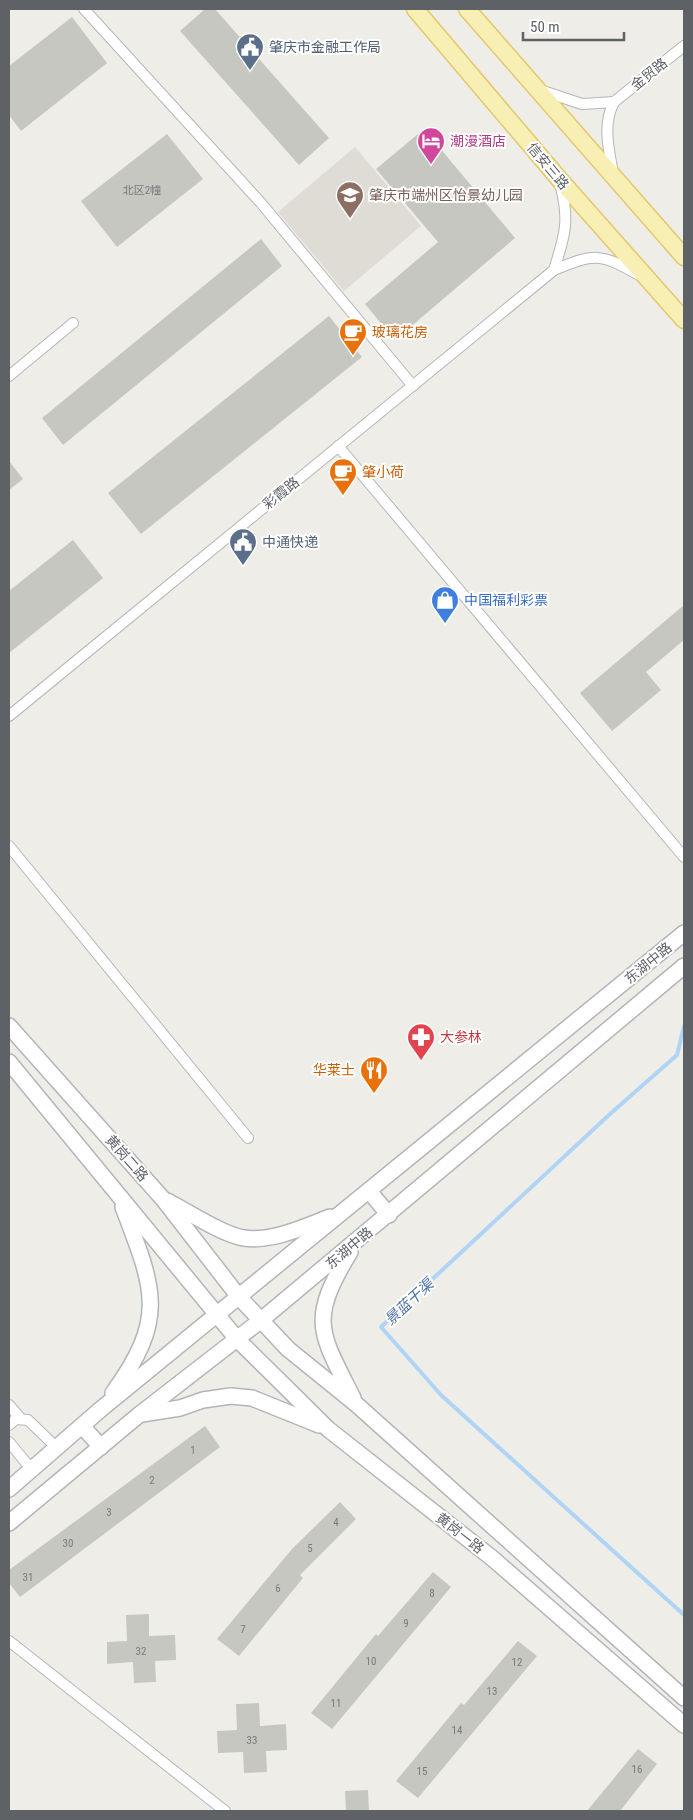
<svg xmlns="http://www.w3.org/2000/svg" width="693" height="1820" font-family="'Roboto Condensed','Noto Sans SC',sans-serif">
<style>
.education{fill:#dedcd5}
.lines{fill:none;stroke-linecap:round;stroke-linejoin:round}
.stream{stroke:#afd4f6;stroke-width:4}
.building{fill:#c7c7c1}
.street-casing{stroke:#b4b6ba;stroke-width:12}
.secondary-casing{stroke:#b3b5ba;stroke-width:18}
.primary-casing{stroke:#e3c86c;stroke-width:19}
.street{stroke:#fff;stroke-width:10}
.secondary{stroke:#fff;stroke-width:15}
.primary{stroke:#f7efb4;stroke-width:16}
.labels{text-anchor:middle;dominant-baseline:central;stroke-width:4;stroke-linejoin:round;paint-order:stroke}
.number-label{font-size:11px;fill:#787a7c}
.service-label{font-size:14px;fill:#4e5e75;stroke:#fff;text-anchor:start}
.street-label{font-size:14px;fill:#5e6165;stroke:#fff}
.hotel-label{font-size:14px;fill:#b23c85;stroke:#fff;text-anchor:start}
.education-label{font-size:14px;fill:#785e54;stroke:#fff;text-anchor:start}
.food-label{font-size:14px;fill:#c56008;stroke:#fff;text-anchor:start}
.shop-label{font-size:14px;fill:#366cbe;stroke:#fff;text-anchor:start}
.health-label{font-size:14px;fill:#be3a42;stroke:#fff;text-anchor:start}
.water-label{font-size:15px;font-style:italic;fill:#4d74a7;stroke:#fff}
</style>
<rect width="100%" height="100%" fill="#efede7"/>
<polygon class="education" points="355,147 421,226 344,291 278,212"/>
<g class="lines">
<polyline class="stream" points="684,1026 677,1055 610,1114 381,1327 441,1395 684,1615"/>
</g>
<g class="building">
<polygon points="205,9 215,9 329,138 299,165 180,31"/>
<polygon points="72,17 107,63 21,131 9,115 9,66"/>
<polygon points="424,129 515,238 395,340 365,304 438,242 376,169"/>
<polygon points="167,134 203,179 117,247 81,201"/>
<polygon points="261,239 282,266 63,445 42,418"/>
<polygon points="329,316 362,357 141,534 108,493"/>
<polygon points="9,461 23,479 9,490"/>
<polygon points="73,540 103,578 9,653 9,591"/>
<polygon points="684,605 684,640 646,672 661,690 612,731 580,693"/>
<polygon points="205,1426 220,1447 20,1597 9,1583 9,1570"/>
<polygon points="340,1502 356,1519 300,1575 303,1578 239,1656 217,1639 292,1549"/>
<polygon points="433,1572 451,1587 332,1729 311,1713 376,1634 378,1636"/>
<polygon points="149,1614 149,1636 175,1635 176,1660 155,1661 156,1682 134,1683 133,1662 107,1664 107,1642 127,1641 126,1615"/>
<polygon points="518,1641 537,1656 418,1798 396,1781 461,1703 464,1705"/>
<polygon points="259,1703 260,1726 286,1724 287,1750 266,1751 267,1772 244,1773 243,1752 218,1753 217,1731 237,1730 236,1704"/>
<polygon points="638,1749 657,1764 620,1811 587,1811"/>
<polygon points="368,1790 369,1811 346,1811 345,1791"/>
</g>
<g class="lines">
<g class="street-casing">
<g id="street">
<polyline points="84,9 261,203 413,386"/>
<polyline points="540,90 582,104 614,102"/>
<path d="M613 174C609 149 602 125 614 102L684 46"/>
<path d="M554 270C565 235 570 220 560 184"/>
<polyline points="9,376 73,323"/>
<polyline points="338,446 684,857"/>
<path d="M9 716 554 270C595 253 600 253 639 275"/>
<polyline points="9,846 248,1138"/>
<polyline points="9,1405 21,1419"/>
<polyline points="9,1425 16,1419 28,1420 57,1448"/>
<polyline points="9,1442 32,1470"/>
<polyline points="9,1641 225,1811"/>
</g>
</g>
<g class="secondary-casing">
<g id="secondary">
<polyline points="9,1026 163,1199 239,1297 288,1349 356,1404 684,1698"/>
<polyline points="9,1062 237,1339 328,1429 492,1558 684,1725"/>
<polyline points="369,1191 389,1215"/>
<path d="M167 1201C187 1211 223 1235 244 1238 272 1242 304 1227 330 1217"/>
<path d="M350 1252C308 1321 320 1332 353 1398"/>
<path d="M113 1393C168 1317 154 1289 123 1207"/>
<polyline points="142,1414 180,1408 203,1400 231,1396 252,1398 319,1425"/>
<polyline points="82,1426 101,1447"/>
<polyline points="9,1489 101,1409 684,933"/>
<polyline points="9,1523 140,1414 260,1321 684,966"/>
</g>
</g>
<g class="primary-casing">
<g id="primary">
<polyline points="415,9 560,180 684,320"/>
<polyline points="467,9 684,257"/>
</g>
</g>
<use href="#street" class="street"/>
<use href="#secondary" class="secondary"/>
<use href="#primary" class="primary"/>
</g>
<defs>
<g id="civic-pin" transform="scale(1.4375)"><path d="M0 17L-7.5 6A9.5 9.5 0 1 1 7.5 6Z" fill="#5c6f8a" stroke="#fff"/><path d="M-.6-6.5H3V-4.5H.6V-3L4-1V1h2V6H-6V1h2V-1L-.6-3ZM-1.2 2.5V6h2.4V2.5Z" fill="#fff"/></g>
<g id="hotel-pin" transform="scale(1.4375)"><path d="M0 17L-7.5 6A9.5 9.5 0 1 1 7.5 6Z" fill="#d1479c" stroke="#fff"/><path d="M-6-4.5h1.5V1H6V5H4.5V3h-9V5H-6ZM-4 0a1.8 1.8 0 1 1 3.6 0ZM.5 0V-2.5h3Q6-2.5 6 0Z" fill="#fff"/></g>
<g id="school-pin" transform="scale(1.4375)"><path d="M0 17L-7.5 6A9.5 9.5 0 1 1 7.5 6Z" fill="#8d6e63" stroke="#fff"/><path d="M0-5L7-2L0 1L-7-2ZM-4 1L0 2.5L4 1V4Q0 6-4 4Z" fill="#fff"/></g>
<g id="cafe-pin" transform="scale(1.4375)"><path d="M0 17L-7.5 6A9.5 9.5 0 1 1 7.5 6Z" fill="#e8710a" stroke="#fff"/><path d="M-5.5-4.5H6V0H3Q3 3.5 0 3.5H-2.5Q-5.5 3.5-5.5 0ZM3-3.2v2h1.7v-2ZM-6 4.5H4V6H-6Z" fill="#fff"/></g>
<g id="shop-pin" transform="scale(1.4375)"><path d="M0 17L-7.5 6A9.5 9.5 0 1 1 7.5 6Z" fill="#3f7fe0" stroke="#fff"/><path d="M-5-2.5h2.3a2.7 3.5 0 0 1 5.4 0H5L5.5 6h-11ZM-1.5-2.5h3a1.5 2.3 0 0 0-3 0Z" fill="#fff"/></g>
<g id="pharmacy-pin" transform="scale(1.4375)"><path d="M0 17L-7.5 6A9.5 9.5 0 1 1 7.5 6Z" fill="#e0444e" stroke="#fff"/><path d="M-2-6h4v4h4v4h-4v4h-4v-4h-4v-4h4Z" fill="#fff"/></g>
<g id="restaurant-pin" transform="scale(1.4375)"><path d="M0 17L-7.5 6A9.5 9.5 0 1 1 7.5 6Z" fill="#e8710a" stroke="#fff"/><path d="M-5-6h1v4h1v-4h1v4h1v-4h1v5L-1.5 .5V6h-2V.5L-5-1ZM5-6V6H3V1.5H1.5Q1.5-4 5-6Z" fill="#fff"/></g>
</defs>
<g fill-rule="evenodd">
<use href="#civic-pin" x="250" y="47"/>
<use href="#hotel-pin" x="431" y="141"/>
<use href="#school-pin" x="350" y="195"/>
<use href="#cafe-pin" x="353" y="332"/>
<use href="#cafe-pin" x="343" y="472"/>
<use href="#civic-pin" x="243" y="542"/>
<use href="#shop-pin" x="445" y="600"/>
<use href="#pharmacy-pin" x="421" y="1037"/>
<use href="#restaurant-pin" x="374" y="1070"/>
</g>
<g class="labels">
<g class="number-label">
<text x="142" y="190">北区2幢</text>
<text x="193" y="1450">1</text>
<text x="152" y="1480">2</text>
<text x="109" y="1512">3</text>
<text x="336" y="1522">4</text>
<text x="68" y="1543">30</text>
<text x="310" y="1548">5</text>
<text x="28" y="1577">31</text>
<text x="278" y="1588">6</text>
<text x="432" y="1593">8</text>
<text x="406" y="1623">9</text>
<text x="243" y="1629">7</text>
<text x="141" y="1651">32</text>
<text x="371" y="1661">10</text>
<text x="517" y="1662">12</text>
<text x="492" y="1691">13</text>
<text x="336" y="1703">11</text>
<text x="457" y="1730">14</text>
<text x="252" y="1740">33</text>
<text x="637" y="1769">16</text>
<text x="422" y="1771">15</text>
</g>
<g class="service-label">
<text x="269" y="47">肇庆市金融工作局</text>
<text x="262" y="542">中通快递</text>
</g>
<g class="street-label">
<text transform="translate(649 74) rotate(-39)">金贸路</text>
<text transform="translate(548 166) rotate(50)">信安三路</text>
<text transform="translate(281 493) rotate(-39)">彩霞路</text>
<text transform="translate(648 963) rotate(-39)">东湖中路</text>
<text transform="translate(127 1158) rotate(49)">黄岗二路</text>
<text transform="translate(349 1248) rotate(-40)">东湖中路</text>
<text transform="translate(460 1533) rotate(38)">黄岗一路</text>
</g>
<g class="hotel-label">
<text x="450" y="141">潮漫酒店</text>
</g>
<g class="education-label">
<text x="369" y="195">肇庆市端州区怡景幼儿园</text>
</g>
<g class="food-label">
<text x="372" y="332">玻璃花房</text>
<text x="362" y="472">肇小荷</text>
<text x="355" y="1070" text-anchor="end">华莱士</text>
</g>
<g class="shop-label">
<text x="464" y="600">中国福利彩票</text>
</g>
<g class="health-label">
<text x="440" y="1037">大参林</text>
</g>
<g class="water-label">
<text transform="translate(409 1302) rotate(-43)">景蓝干渠</text>
</g>
</g>
<rect width="693" height="1820" fill="none" stroke="#5e6165" stroke-width="20"/>
<path d="M523 32v8h101v-8" fill="none" stroke="#5e6165" stroke-width="2.5"/>
<text x="530" y="32" font-size="15" fill="#5e6165" stroke="#ffffff" stroke-width="4" paint-order="stroke">50 m</text>
</svg>
